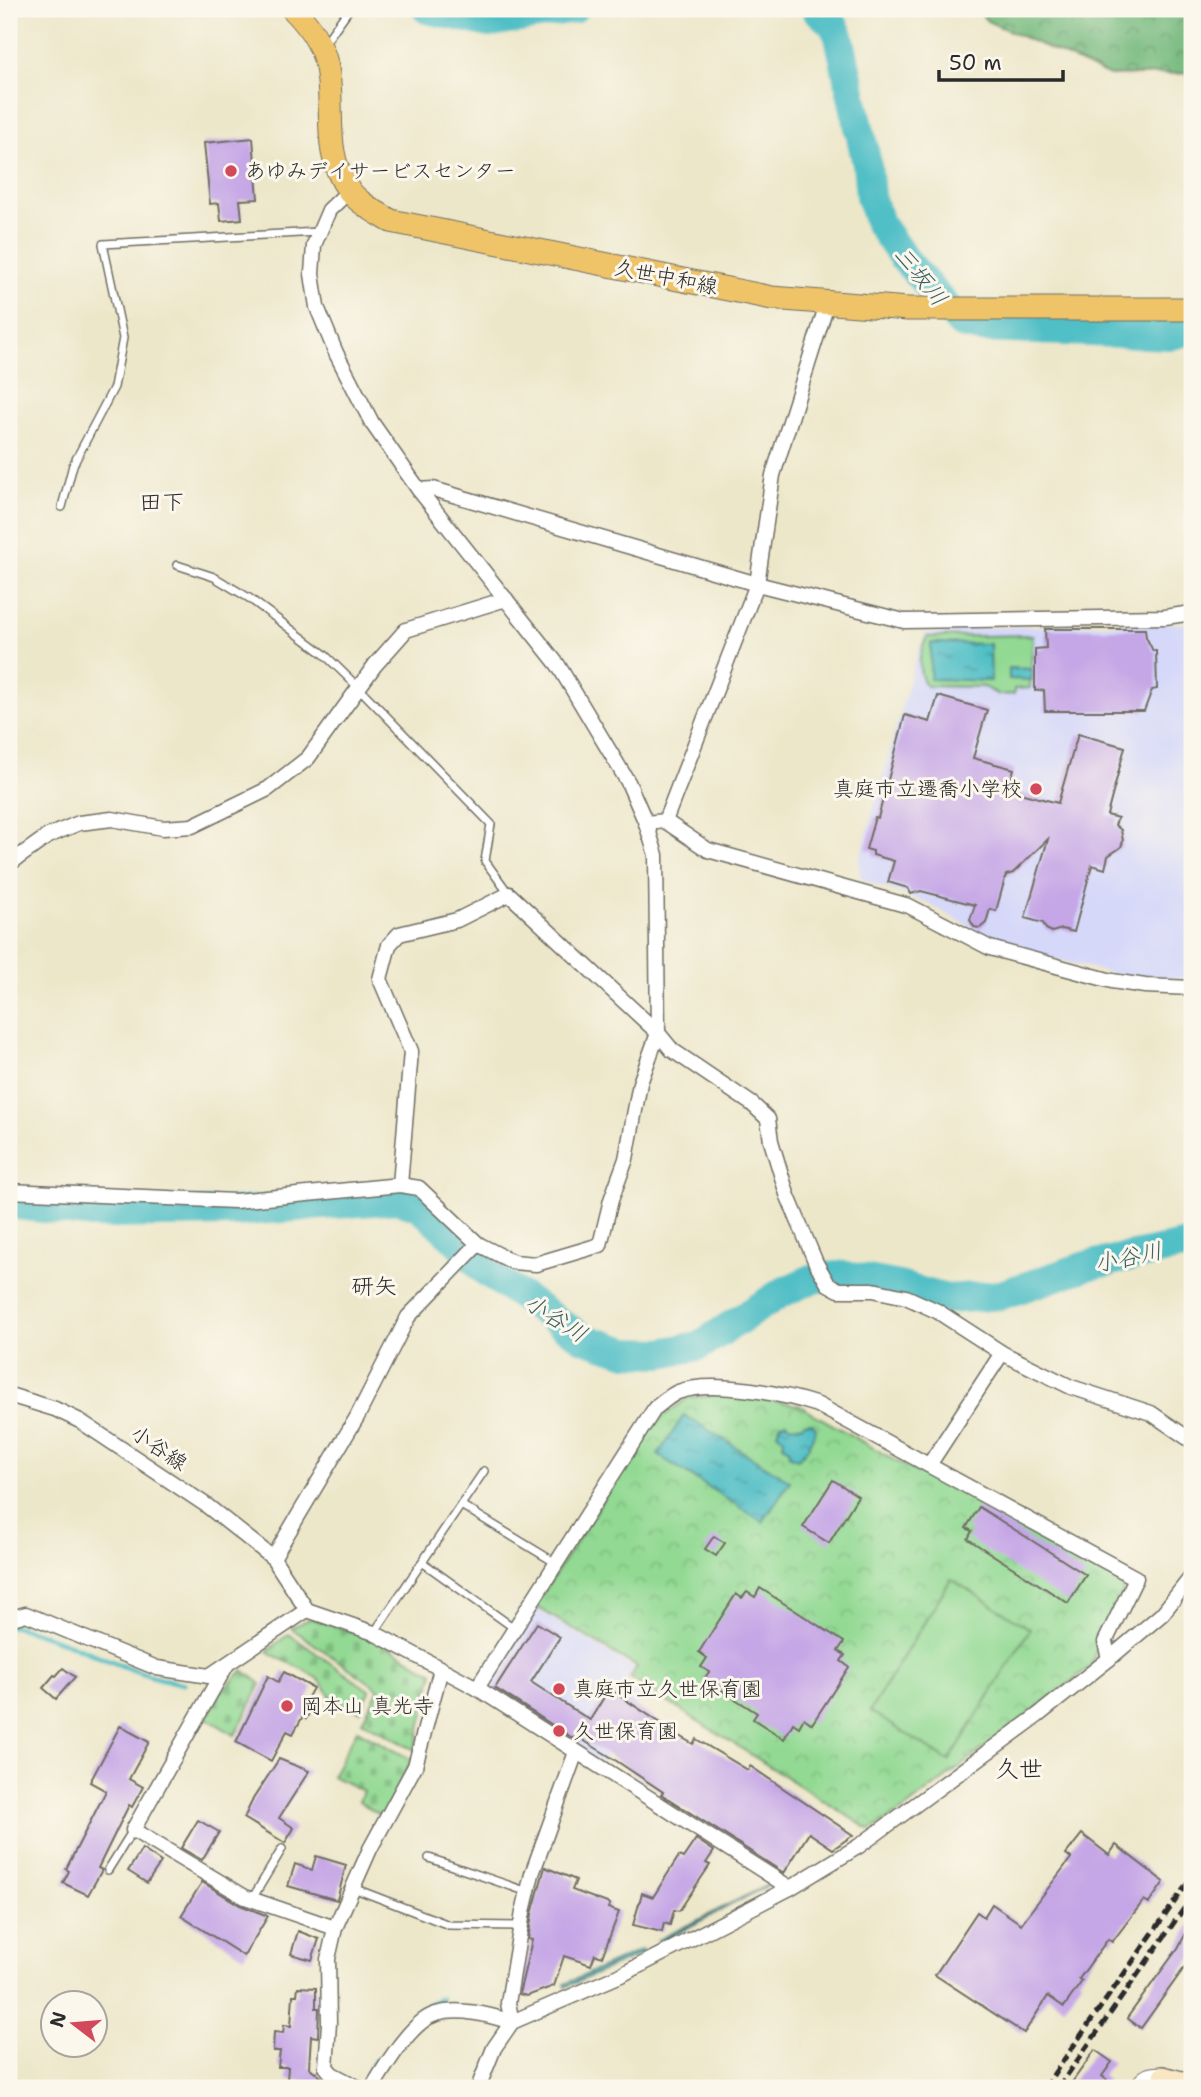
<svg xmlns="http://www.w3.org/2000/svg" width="1201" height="2097" font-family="'Shantell Sans','Klee One',sans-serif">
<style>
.built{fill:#d5d8f9}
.forest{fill:url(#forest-crowns);stroke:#507254;stroke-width:2}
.cemetery{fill:url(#cemetery-stones);stroke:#5e825f;stroke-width:2}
.park{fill:url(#park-crowns);stroke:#5e825f;stroke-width:2}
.pitch{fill:#92d993;stroke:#5e825f;stroke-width:2}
.water{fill:url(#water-ripples);stroke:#3e7578;stroke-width:2}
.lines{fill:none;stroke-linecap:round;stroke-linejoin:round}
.stream{stroke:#51bfc6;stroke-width:5}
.river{stroke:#51bfc6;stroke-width:30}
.building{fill:#c5a6e6}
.service-casing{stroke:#6f6d63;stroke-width:10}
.minor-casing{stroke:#6f6d63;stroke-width:17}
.tertiary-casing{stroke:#6f6d63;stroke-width:20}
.secondary-casing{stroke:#6f6d63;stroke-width:22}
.primary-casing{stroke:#6f6d63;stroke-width:25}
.service{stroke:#fff;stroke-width:7}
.minor{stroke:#fff;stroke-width:14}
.tertiary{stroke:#fff;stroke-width:18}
.secondary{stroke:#f9e7c3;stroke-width:19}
.primary{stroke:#efc469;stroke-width:23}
.rail{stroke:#2b2b2b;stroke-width:5;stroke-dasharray:10 5;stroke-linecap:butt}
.poi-dot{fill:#d1495b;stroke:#fbf7ec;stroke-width:2.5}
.labels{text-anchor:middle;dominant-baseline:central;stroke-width:6;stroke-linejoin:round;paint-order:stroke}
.poi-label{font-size:21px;fill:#2b2b2b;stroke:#fbf7ec;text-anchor:start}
.street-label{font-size:21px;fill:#2b2b2b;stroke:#fbf7ec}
.water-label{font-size:23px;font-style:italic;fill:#385f61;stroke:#fbf7ec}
.neighbourhood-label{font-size:23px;fill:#2b2b2b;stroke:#fbf7ec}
.quarter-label{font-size:24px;fill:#2b2b2b;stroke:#fbf7ec}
</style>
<defs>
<pattern id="forest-crowns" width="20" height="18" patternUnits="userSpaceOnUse" patternTransform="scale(1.75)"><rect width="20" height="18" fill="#75b97d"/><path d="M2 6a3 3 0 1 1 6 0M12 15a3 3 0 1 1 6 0" fill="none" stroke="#609767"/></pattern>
<pattern id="cemetery-stones" width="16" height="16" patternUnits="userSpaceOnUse" patternTransform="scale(1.75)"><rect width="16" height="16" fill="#92d993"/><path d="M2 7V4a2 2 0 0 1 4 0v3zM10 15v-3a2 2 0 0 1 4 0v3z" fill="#7eba7f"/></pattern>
<pattern id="park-crowns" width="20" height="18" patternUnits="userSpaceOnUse" patternTransform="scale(1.75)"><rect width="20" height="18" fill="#92d993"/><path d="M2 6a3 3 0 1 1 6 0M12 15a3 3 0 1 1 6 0" fill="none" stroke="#7eba7f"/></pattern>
<pattern id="water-ripples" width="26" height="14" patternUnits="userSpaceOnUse" patternTransform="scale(1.75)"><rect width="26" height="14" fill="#51bfc6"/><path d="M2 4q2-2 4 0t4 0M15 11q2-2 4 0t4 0" fill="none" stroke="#439ba1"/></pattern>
</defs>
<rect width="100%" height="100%" fill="#fbf7ec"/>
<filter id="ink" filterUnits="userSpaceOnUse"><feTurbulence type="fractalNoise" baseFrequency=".0143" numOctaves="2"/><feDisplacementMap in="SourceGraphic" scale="14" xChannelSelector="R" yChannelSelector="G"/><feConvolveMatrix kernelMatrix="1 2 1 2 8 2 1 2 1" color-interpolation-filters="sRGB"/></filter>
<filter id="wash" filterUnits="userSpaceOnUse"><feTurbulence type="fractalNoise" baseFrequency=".00686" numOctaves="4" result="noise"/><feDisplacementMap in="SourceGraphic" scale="28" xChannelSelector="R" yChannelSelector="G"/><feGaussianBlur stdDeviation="1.57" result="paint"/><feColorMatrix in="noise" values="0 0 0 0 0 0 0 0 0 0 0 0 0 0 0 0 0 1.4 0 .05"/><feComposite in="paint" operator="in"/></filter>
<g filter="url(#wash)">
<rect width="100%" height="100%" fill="#ede7ca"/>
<g class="built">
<polygon points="1156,623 1192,624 1192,979 1147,976 1137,980 1021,950 991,938 927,903 861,879 859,862 916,657 926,633 950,632 951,629"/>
<polygon points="535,1608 634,1668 625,1686 643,1697 600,1764 489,1692 487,1683"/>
</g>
<polygon class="forest" points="977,9 1192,9 1192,73 1110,76 987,21"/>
<g class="cemetery">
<polygon points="311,1618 379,1641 433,1673 415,1750 362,1721 379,1689 291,1628"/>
<path d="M289 1634 370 1691 360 1711 332 1701C321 1668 291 1668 267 1651Z"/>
<polygon points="243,1670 261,1684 235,1735 206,1718 221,1692"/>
<polygon points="357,1730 412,1760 383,1817 359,1802 363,1791 332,1776"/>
</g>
<path class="park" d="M719 1395 747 1396 798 1405 912 1470 944 1482 1108 1571C1117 1576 1124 1581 1123 1593L1101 1636 1091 1666 905 1809 870 1830 630 1678 637 1667 535 1606 643 1437 663 1416 688 1398Z"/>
<g class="pitch">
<path d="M1033 635 1030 688 1014 689V694L999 695 984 687 926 686C916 670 919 653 927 637Z"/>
<polygon points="951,1579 1030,1629 949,1761 870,1711"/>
</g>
<g class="water">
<polygon points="931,643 990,644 991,681 930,679"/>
<polygon points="1009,668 1032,669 1032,680 1009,679"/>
<polygon points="684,1415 790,1481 763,1522 658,1455"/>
<polygon points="786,1422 790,1425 801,1426 804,1423 812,1423 816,1428 809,1446 798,1459 789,1455 789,1449 783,1445 784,1439 777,1432 781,1424"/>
<polygon points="768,1885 659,1943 658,1940"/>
<polygon points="642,1950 644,1953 566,1987 565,1984"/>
</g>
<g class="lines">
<g class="stream">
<path d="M9 1627 13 1626C72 1640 124 1673 184 1684"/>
<polyline points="429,2004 441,1998"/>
<polyline points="366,2076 375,2061"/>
</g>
<g class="river">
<polyline points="427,9 490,23 573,9"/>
<polyline points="816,9 833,24 839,36 867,164 870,196 879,223 902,256 961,324 981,328 1172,335 1192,330"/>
<polyline points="9,1204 94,1214 232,1212 399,1199 419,1206 454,1238 485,1271 560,1323 583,1338 627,1352 661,1353 699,1346 781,1293 812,1279 840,1275 895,1285 947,1299 1001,1295 1086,1266 1192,1244"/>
</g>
</g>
<g id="blocks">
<g class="building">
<polygon points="253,138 258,199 240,200 242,219 221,221 219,203 210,204 204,143"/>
<polygon points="1045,629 1145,629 1146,637 1153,651 1156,651 1157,689 1152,690 1144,711 1045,711 1044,690 1035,691 1035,649 1046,648"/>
<polygon points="938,696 987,710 973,758 1014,769 1008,790 1058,803 1078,734 1125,747 1107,815 1118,818 1115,825 1121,830 1123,841 1121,847 1108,856 1105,869 1092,865 1074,932 1062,929 1052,932 1046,929 1043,923 1025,918 1048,839 1013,873 1006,875 996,911 990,909 986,923 980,928 974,927 970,920 975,905 921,891 911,894 908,888 888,882 894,861 873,855 873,851 866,849 875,817 878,818 905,715 930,722"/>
<polygon points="833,1480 858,1496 829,1543 803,1527"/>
<polygon points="979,1507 1086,1575 1068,1603 968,1539 972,1531 966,1528"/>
<polygon points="714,1536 725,1543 716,1556 705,1549"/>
<polygon points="760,1588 844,1642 838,1651 845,1655 841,1661 849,1667 812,1724 804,1718 799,1727 793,1723 784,1739 753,1719 757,1713 704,1679 709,1672 701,1667 707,1658 699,1652 736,1594 742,1598 747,1592 755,1597"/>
<polygon points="537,1623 560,1637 531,1682 590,1720 609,1689 662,1724 660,1725 693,1744 696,1739 748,1770 750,1766 853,1835 833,1849 809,1833 784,1873 661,1794 663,1792 609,1756 581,1739 579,1742 495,1688"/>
<polygon points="63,1668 75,1677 56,1699 43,1688 54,1675 56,1676"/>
<polygon points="284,1672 313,1688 308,1697 316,1701 306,1719 303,1716 293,1734 287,1731 271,1761 236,1742 268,1676 278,1682"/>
<polygon points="120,1726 149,1742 129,1779 143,1787 132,1807 129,1805 98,1868 102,1870 88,1895 63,1883 69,1871 66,1869 106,1791 90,1782"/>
<polygon points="279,1759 309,1771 279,1818 294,1828 285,1843 244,1818 253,1799"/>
<polygon points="198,1820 219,1832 202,1860 181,1848"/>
<polygon points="1082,1834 1109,1855 1116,1845 1164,1882 1149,1903 1144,1900 1112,1942 1108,1939 1079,1979 1082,1981 1064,2007 1048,1996 1024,2033 935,1975 977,1912 984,1917 992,1904 1021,1924 1071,1858 1066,1854"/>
<polygon points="696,1839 714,1851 706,1863 710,1865 679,1911 674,1910 670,1925 664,1923 662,1932 633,1925 642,1893 653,1897 679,1856 683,1858"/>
<polygon points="142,1849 161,1862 147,1883 128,1871"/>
<polygon points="316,1856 346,1865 337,1900 288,1886 295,1864 312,1870"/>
<polygon points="545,1867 576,1880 572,1890 610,1904 608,1908 619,1912 602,1957 595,1954 591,1965 564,1956 554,1986 527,1996 519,1994 532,1940 528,1939 532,1914"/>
<polygon points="202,1882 240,1905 268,1916 244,1956 181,1916"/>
<polygon points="1192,1922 1192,1957 1141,2028 1127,2018 1178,1948"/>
<polygon points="298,1931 319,1939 312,1960 291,1954"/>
<polygon points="298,1987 316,1988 316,2008 319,2008 318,2037 311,2036 309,2067 327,2082 287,2080 288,2067 278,2067 280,2051 273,2051 274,2032 283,2033 284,2025 291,2026 293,1995 297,1995"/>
<polygon points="1095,2050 1112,2062 1102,2076 1107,2080 1101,2088 1068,2088"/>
</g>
</g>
</g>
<g filter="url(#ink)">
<use href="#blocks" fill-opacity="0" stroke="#6f6d63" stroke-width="2"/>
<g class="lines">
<g class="service-casing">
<g id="service">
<polyline points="324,44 349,9"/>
<polyline points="62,507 73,465 114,387 123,338 103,244 318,232"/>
<polyline points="177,565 214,577 249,598 324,654 358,687 491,824 485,861 509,894"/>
<polyline points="461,1505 556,1563"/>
<polyline points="422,1562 514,1628"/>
<polyline points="374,1633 484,1471"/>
<polyline points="429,1858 528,1892"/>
<polyline points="108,1870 133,1830"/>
<polyline points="353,1888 449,1925 520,1926"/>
<polyline points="252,1899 282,1849"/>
</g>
</g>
<g class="minor-casing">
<g id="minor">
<polyline points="419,490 433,489 757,584 904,621 1165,617 1192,613"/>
<polyline points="665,821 757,584 773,475 827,304"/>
<polyline points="646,823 665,821 708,850 909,906 990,948 1112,981 1145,986 1192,988"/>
<polyline points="9,864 48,836 79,823 112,819 163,828 192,826 268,789 308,758 375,665 406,630 506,599"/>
<polyline points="400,1185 411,1051 380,979 389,945 399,934 457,920 509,894 658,1033 672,1050 752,1104 768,1119 771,1141 787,1194 816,1263 828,1284 839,1290 873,1290 906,1297 937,1311 1002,1353 1071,1387 1151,1413 1192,1441"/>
<polyline points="9,1191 235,1201 400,1185 419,1188 478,1244 513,1262 536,1264 600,1245 611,1200 626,1159 640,1083 658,1033 656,855 646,823 628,782 558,665 419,490 372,423 336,353 317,307 312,274 314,245 329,210 349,191"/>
<polyline points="9,1395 55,1409 80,1421 206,1505 273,1558 307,1610 374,1633 477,1688 790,1888"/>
<polyline points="929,1465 1002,1353"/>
<polyline points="273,1558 357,1417 408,1317 478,1244"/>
<polyline points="9,1619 26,1614 157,1668 209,1676 307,1610"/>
<polyline points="226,1666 133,1830 245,1897 335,1928"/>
<path d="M477 1688 655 1408C662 1403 670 1395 678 1392 711 1379 785 1394 818 1405L1136 1578 1105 1642 1109 1659"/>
<polyline points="512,2022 508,2003 523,1912 532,1874 576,1752"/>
<polyline points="359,2088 332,2074 326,2067 329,2023 328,1959 335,1928 370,1849 415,1766 441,1669"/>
<path d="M372 2088C385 2067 411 2021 436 2014 460 2007 489 2015 512 2022"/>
<polyline points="478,2088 494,2048 512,2022 623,1974 790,1888 859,1846 1037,1716 1109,1659 1162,1614 1192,1576"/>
</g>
</g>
<g class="tertiary-casing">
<path id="tertiary" d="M1138 2088C1145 2077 1150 2075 1163 2076"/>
</g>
<g class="secondary-casing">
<polyline id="secondary" points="1163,2076 1192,2084"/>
</g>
<g class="primary-casing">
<path id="primary" d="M293 9C311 27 325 48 328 74 334 113 323 154 348 189 358 203 376 212 391 221L772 298 908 309H1192"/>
</g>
<use href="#service" class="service"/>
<use href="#minor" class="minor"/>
<use href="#tertiary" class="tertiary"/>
<use href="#secondary" class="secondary"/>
<use href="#primary" class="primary"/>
<g class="rail">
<polyline points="1044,2088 1192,1877"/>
<polyline points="1058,2088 1192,1897"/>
</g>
</g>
</g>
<g class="poi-dot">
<circle cx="231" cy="171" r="7"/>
<circle cx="1036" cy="789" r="7"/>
<circle cx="559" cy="1689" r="7"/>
<circle cx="287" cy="1706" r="7"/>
<circle cx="559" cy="1731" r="7"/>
</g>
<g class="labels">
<g class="poi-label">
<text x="245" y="171">あゆみデイサービスセンター</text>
<text x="1022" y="789" text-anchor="end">真庭市立遷喬小学校</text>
<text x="573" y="1689">真庭市立久世保育園</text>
<text x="301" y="1706">岡本山 真光寺</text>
<text x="573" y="1731">久世保育園</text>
</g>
<g class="street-label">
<text transform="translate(666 277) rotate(11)">久世中和線</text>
<text transform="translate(159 1448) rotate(34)">小谷線</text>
</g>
<g class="water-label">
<text transform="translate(921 276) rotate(51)">三坂川</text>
<text transform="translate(1128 1257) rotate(-12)">小谷川</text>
<text transform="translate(556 1318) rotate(32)">小谷川</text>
</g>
<g class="neighbourhood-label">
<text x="162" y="502">田下</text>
<text x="374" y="1286">研矢</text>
</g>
<g class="quarter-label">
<text x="1019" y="1769">久世</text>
</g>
</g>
<rect width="1201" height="2097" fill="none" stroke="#fbf7ec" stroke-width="35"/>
<g transform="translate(74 2024) rotate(286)"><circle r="33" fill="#fbf7ec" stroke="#a8a59f" stroke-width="2"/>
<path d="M0-5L12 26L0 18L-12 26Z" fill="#d1495b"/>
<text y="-10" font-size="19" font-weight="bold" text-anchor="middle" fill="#2b2b2b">N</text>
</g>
<path d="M939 70v10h124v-10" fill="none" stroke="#2b2b2b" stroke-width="3.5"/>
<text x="949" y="70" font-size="21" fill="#2b2b2b" stroke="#fbf7ec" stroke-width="5" paint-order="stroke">50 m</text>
</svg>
